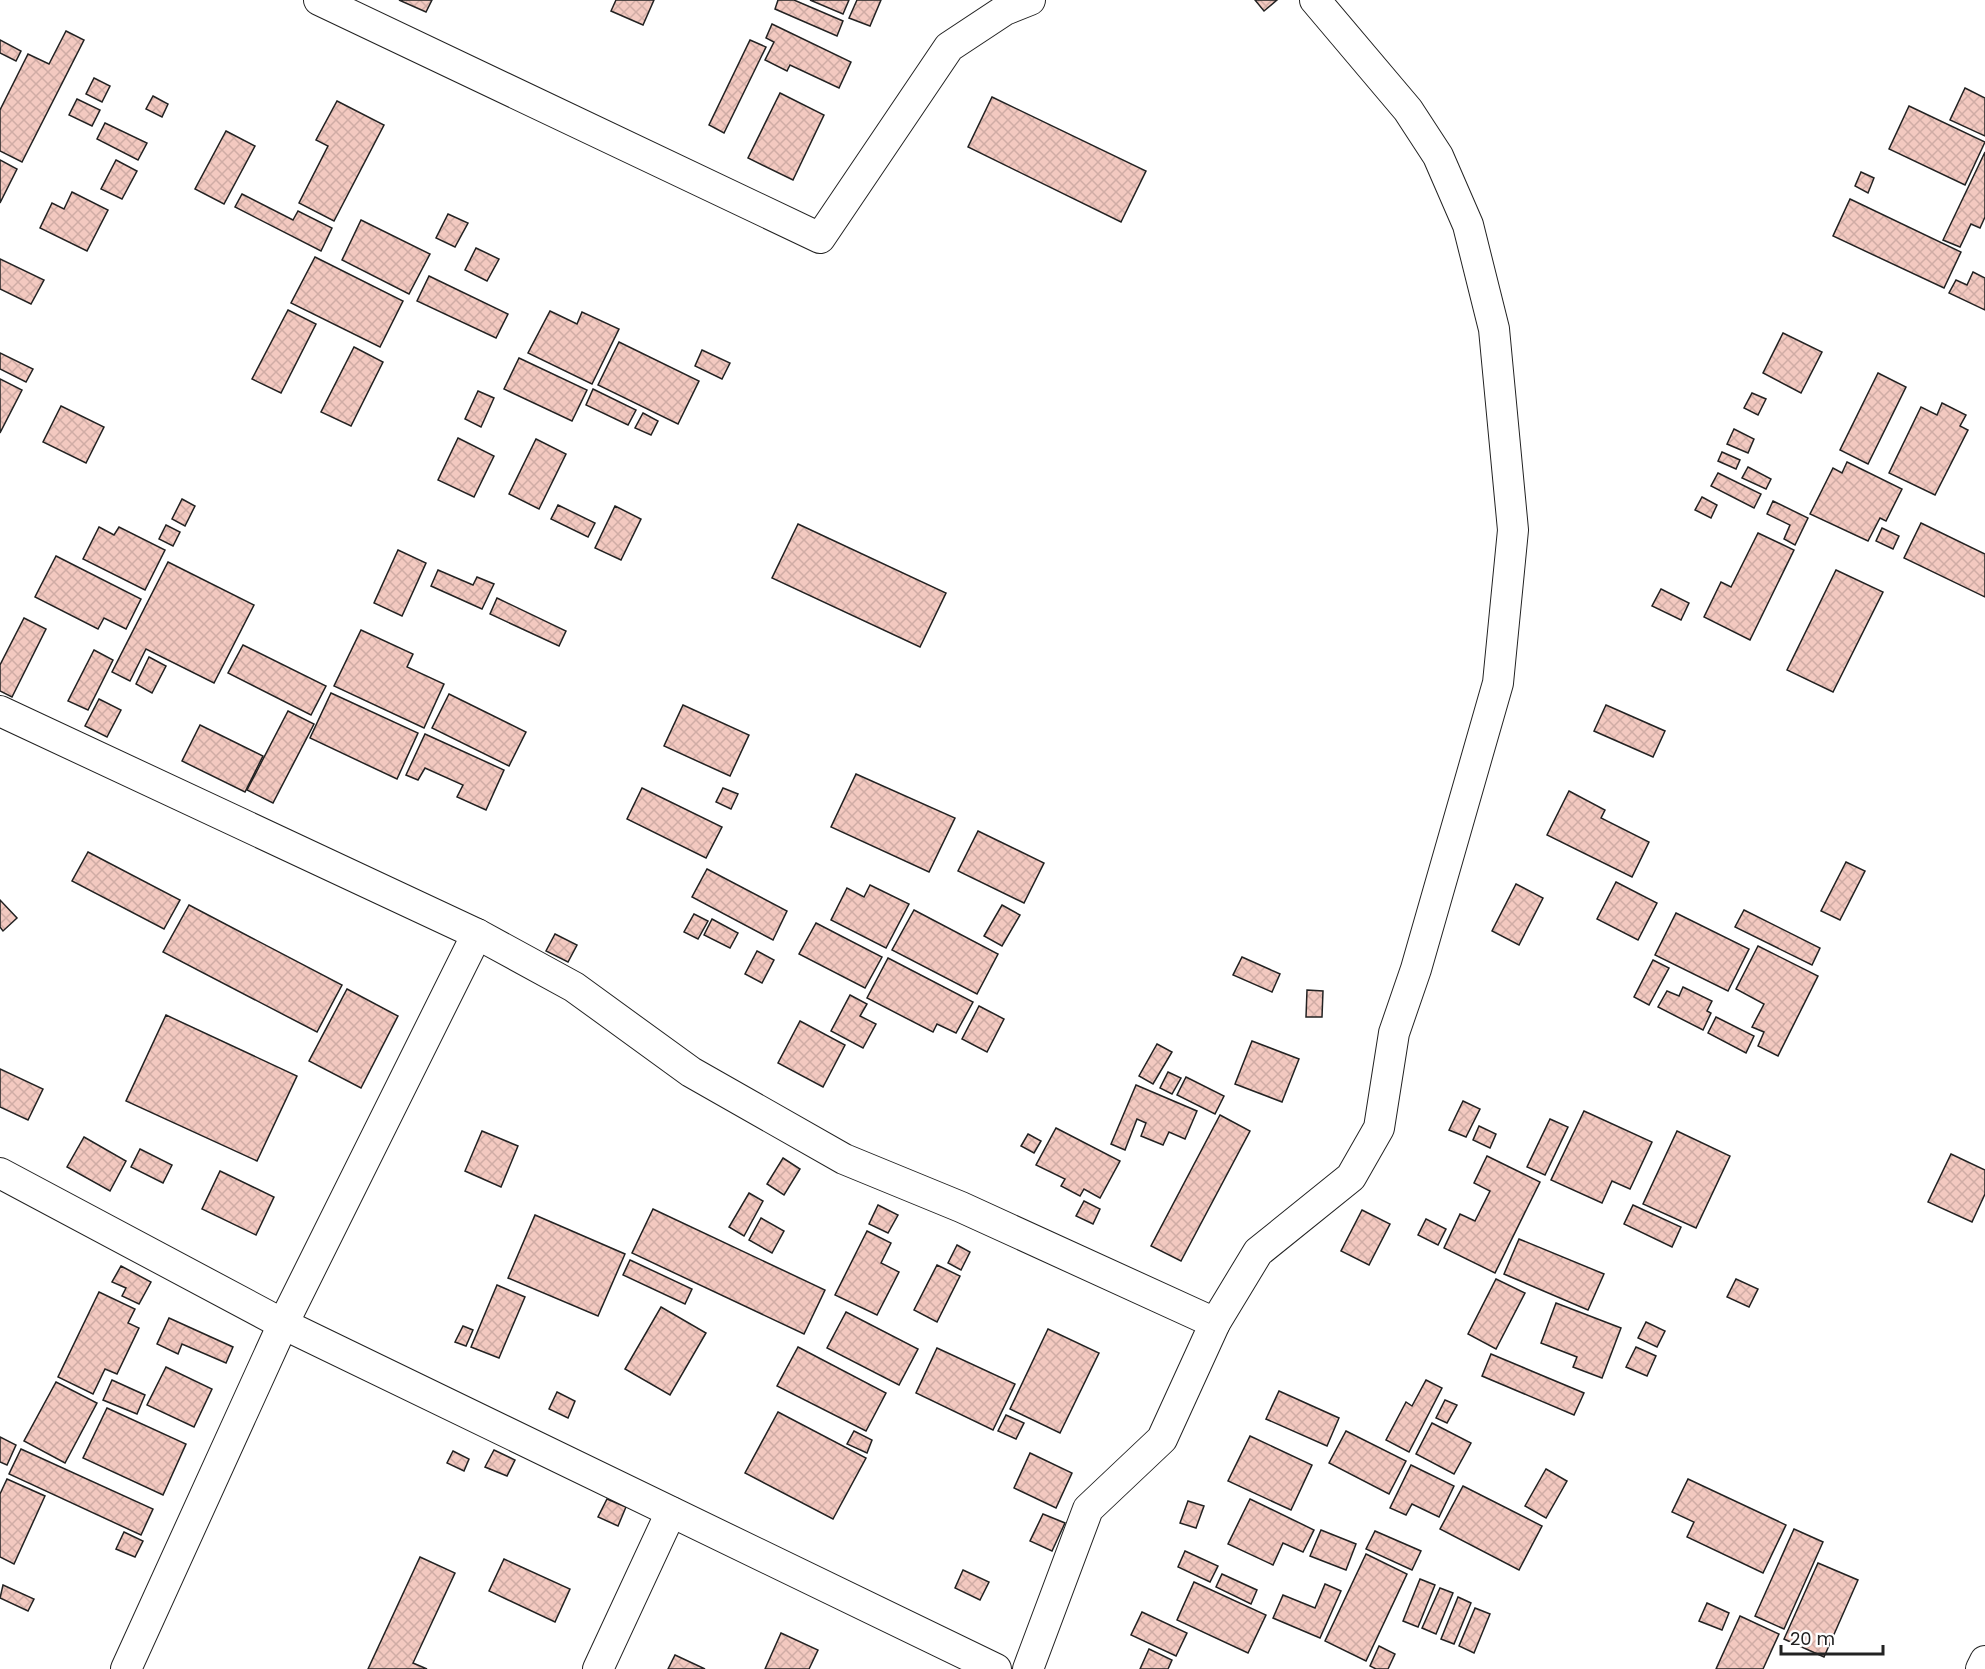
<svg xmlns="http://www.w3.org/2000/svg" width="1985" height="1669" font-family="Poppins,sans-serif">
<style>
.building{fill:url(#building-cross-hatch);stroke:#222;stroke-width:1.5}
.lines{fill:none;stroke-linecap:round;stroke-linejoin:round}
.street-casing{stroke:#222;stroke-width:32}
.street{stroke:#fff;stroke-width:30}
</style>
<defs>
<pattern id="building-cross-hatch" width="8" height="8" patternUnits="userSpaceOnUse" patternTransform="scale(1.5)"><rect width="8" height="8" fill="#f3c9c0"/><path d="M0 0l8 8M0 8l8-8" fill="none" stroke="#d0aca5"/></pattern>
</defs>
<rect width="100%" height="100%" fill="#fff"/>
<g class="building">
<polygon points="399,0 432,0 426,12"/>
<polygon points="616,0 654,0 643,25 611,11"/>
<polygon points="778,0 794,0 843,21 837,36 775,9"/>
<polygon points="810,0 849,0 843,14"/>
<polygon points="857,0 881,0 870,26 849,18"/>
<polygon points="1255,0 1277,0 1264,11"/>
<polygon points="772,24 851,62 839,88 790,65 787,71 765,60 774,42 766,38"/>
<polygon points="66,31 84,40 22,162 0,151 0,110 28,54 49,64"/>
<polygon points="0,40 21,51 16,61 0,53"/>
<polygon points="750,40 766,47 724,133 709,125"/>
<polygon points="94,78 110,86 102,102 86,94"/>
<polygon points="1965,88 1985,98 1985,136 1950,120"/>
<polygon points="780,93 824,115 793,180 748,158"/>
<polygon points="153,96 168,104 162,117 146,109"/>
<polygon points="992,97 1146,171 1121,222 968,147"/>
<polygon points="77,99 100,110 92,126 69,115"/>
<polygon points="337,101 384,125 334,221 299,203 328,146 316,140"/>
<polygon points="1909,106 1985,142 1965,185 1889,149"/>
<polygon points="105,123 147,143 138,160 97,139"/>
<polygon points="226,131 255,146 224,204 195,189"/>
<polygon points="1985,152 1985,217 1980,228 1971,224 1960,247 1943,240"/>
<polygon points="0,160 17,169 0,203"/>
<polygon points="116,160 137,171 122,199 101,189"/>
<polygon points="1861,172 1874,178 1868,193 1855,186"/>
<polygon points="72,192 108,210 87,251 40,228 52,203 64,209"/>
<polygon points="242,194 293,220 298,211 332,228 321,251 235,207"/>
<polygon points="1850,199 1961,252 1944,288 1833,236"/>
<polygon points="448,214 468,223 455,247 436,238"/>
<polygon points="361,220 430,254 409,294 342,260"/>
<polygon points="476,248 499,259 487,281 465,270"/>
<polygon points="315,257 403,301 380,347 291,303"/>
<polygon points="0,259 44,280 31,304 0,289"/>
<polygon points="1973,272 1985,278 1985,310 1949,293 1956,280 1967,285"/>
<polygon points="429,276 508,314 496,338 417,301"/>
<polygon points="288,310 316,324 281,393 252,379"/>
<polygon points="550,311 577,324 582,312 619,329 592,384 528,353"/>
<polygon points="1783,333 1822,352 1801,393 1763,373"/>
<polygon points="619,342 699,381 678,424 598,385"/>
<polygon points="354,347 383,362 351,426 321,412"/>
<polygon points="702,350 730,363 722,379 695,366"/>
<polygon points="0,353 33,369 26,382 0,369"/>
<polygon points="519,358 587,390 572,421 504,389"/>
<polygon points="1878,373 1906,387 1868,464 1840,450"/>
<polygon points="0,379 22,390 0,433"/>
<polygon points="593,389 636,410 628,425 586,405"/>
<polygon points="478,391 494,398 481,427 465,419"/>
<polygon points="1752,393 1766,399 1758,415 1744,408"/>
<polygon points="1942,403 1966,415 1960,426 1968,430 1935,495 1889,473 1921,407 1937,415"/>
<polygon points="61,406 104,427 86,463 43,442"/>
<polygon points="643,413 658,421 651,435 635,428"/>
<polygon points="1734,429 1754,439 1748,453 1727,444"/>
<polygon points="458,438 494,456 474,497 438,480"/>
<polygon points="536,439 566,454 539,509 509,494"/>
<polygon points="1722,452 1740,460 1736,469 1718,461"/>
<polygon points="1847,462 1902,489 1886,521 1880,518 1868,541 1810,514 1833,468 1842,473"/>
<polygon points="1748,467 1771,479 1766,489 1742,478"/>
<polygon points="1718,473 1761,494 1754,508 1711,486"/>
<polygon points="1702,497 1717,505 1711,518 1695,510"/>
<polygon points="182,499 195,506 185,526 172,519"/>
<polygon points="1773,501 1808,518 1795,545 1784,539 1790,525 1767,514"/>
<polygon points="558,505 595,523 588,537 551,519"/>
<polygon points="615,506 641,519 621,560 595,548"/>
<polygon points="1921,523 1985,554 1985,597 1904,558"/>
<polygon points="798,524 946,593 920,647 772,578"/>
<polygon points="166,525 180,532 173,546 159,539"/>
<polygon points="99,527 114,535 119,527 165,550 145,590 83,559"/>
<polygon points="1882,528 1899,536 1893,549 1876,541"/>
<polygon points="1758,533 1794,550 1750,640 1704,617 1721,582 1731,587"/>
<polygon points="398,550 426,563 402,616 374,603"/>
<polygon points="56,556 141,599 126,629 104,618 98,629 35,597"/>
<polygon points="168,562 254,605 214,683 146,649 130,681 112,672"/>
<polygon points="438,570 473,585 477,577 494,584 482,609 431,586"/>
<polygon points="1836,570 1883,592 1833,692 1787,670"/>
<polygon points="1661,589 1689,603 1681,620 1652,606"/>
<polygon points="497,598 566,631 559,646 490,614"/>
<polygon points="24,618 46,629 12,697 0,691 0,665"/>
<polygon points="361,630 413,654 407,667 444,684 424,728 334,686"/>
<polygon points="243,645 326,686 311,715 228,673"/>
<polygon points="94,650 113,660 88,710 68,701"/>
<polygon points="149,657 166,666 152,693 136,684"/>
<polygon points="331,693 418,733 397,779 310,738"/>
<polygon points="449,694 526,732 509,766 432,728"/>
<polygon points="99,699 121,710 107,737 85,726"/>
<polygon points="683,705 749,735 730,776 664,746"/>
<polygon points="1606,705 1665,731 1653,757 1594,731"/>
<polygon points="288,711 314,724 273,803 247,790"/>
<polygon points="200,725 263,756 245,792 182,761"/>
<polygon points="425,734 504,770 486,810 457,797 463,785 425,768 418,780 406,775"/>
<polygon points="856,774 955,818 929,872 831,827"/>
<polygon points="642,788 722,827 706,858 627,819"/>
<polygon points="723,788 738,794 731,809 716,802"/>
<polygon points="1569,791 1605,810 1601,818 1649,842 1632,877 1547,835"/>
<polygon points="978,831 1044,863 1024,903 958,871"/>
<polygon points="88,852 180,900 164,929 72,881"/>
<polygon points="1846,862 1865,871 1840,920 1821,911"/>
<polygon points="707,869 787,911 773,940 692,897"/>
<polygon points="1616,882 1657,903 1638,940 1597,919"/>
<polygon points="1516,884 1543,898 1519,945 1492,931"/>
<polygon points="870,885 909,904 886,948 831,920 847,888 864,897"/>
<polygon points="0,900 17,918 3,931 0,927"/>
<polygon points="189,905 342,985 317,1032 163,952"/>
<polygon points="1002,905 1020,915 1002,946 984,936"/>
<polygon points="914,910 998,954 977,994 892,950"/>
<polygon points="1744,910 1820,948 1812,965 1735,927"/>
<polygon points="1676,913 1749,949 1728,991 1655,955"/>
<polygon points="694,914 708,921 698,939 684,932"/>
<polygon points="712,919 738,933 730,948 704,935"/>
<polygon points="816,923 882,957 865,988 799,954"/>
<polygon points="555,934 577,945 568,962 546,951"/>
<polygon points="1758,946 1818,976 1778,1056 1758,1046 1764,1032 1752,1027 1764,1004 1736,989"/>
<polygon points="757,951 774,960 762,983 745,974"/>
<polygon points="1242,957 1280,974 1272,992 1233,975"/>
<polygon points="888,958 973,1002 956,1033 937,1024 933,1032 867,998"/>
<polygon points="1653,960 1669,968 1649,1005 1634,997"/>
<polygon points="1683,987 1712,1001 1707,1011 1711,1013 1703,1030 1658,1007 1667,991 1679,996"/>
<polygon points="347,989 398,1016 361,1088 309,1061"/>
<polygon points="1307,990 1323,991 1322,1017 1306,1017"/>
<polygon points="850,995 867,1004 860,1016 876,1024 863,1048 831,1031"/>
<polygon points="979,1006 1004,1019 987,1052 962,1039"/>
<polygon points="166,1015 297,1076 257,1161 126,1101"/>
<polygon points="1716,1017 1754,1036 1746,1053 1708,1033"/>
<polygon points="800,1021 845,1045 823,1087 778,1063"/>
<polygon points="1252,1041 1299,1059 1282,1102 1235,1084"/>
<polygon points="1157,1044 1172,1052 1153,1084 1139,1076"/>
<polygon points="0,1069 43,1089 28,1120 0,1107"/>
<polygon points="1168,1072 1181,1078 1172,1094 1160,1088"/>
<polygon points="1186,1077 1224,1096 1215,1114 1177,1095"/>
<polygon points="1136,1085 1197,1111 1185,1139 1169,1132 1163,1145 1141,1136 1146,1123 1137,1119 1125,1150 1111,1144"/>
<polygon points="1463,1101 1480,1109 1466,1137 1449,1130"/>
<polygon points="1584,1111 1652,1142 1630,1189 1612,1181 1602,1203 1551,1180"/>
<polygon points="1220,1115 1250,1131 1181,1261 1151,1246"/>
<polygon points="1550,1119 1568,1127 1545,1175 1527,1167"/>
<polygon points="1479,1126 1496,1134 1490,1148 1473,1140"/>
<polygon points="1056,1128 1120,1161 1100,1198 1084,1189 1080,1196 1061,1186 1065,1179 1036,1165"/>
<polygon points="482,1131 518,1146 501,1187 465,1171"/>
<polygon points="1677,1131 1730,1156 1696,1228 1643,1204"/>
<polygon points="1028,1134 1041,1141 1034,1153 1021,1146"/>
<polygon points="84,1137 126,1161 110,1191 67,1167"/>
<polygon points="140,1149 172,1165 163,1183 131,1167"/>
<polygon points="1951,1154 1985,1170 1985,1194 1972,1222 1928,1202"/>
<polygon points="1487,1156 1540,1182 1495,1273 1444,1248 1460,1214 1475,1221 1490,1191 1474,1183"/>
<polygon points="783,1158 800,1169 784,1195 767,1184"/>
<polygon points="220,1171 274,1197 256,1235 202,1209"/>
<polygon points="749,1193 763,1201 744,1236 729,1227"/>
<polygon points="1084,1201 1100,1209 1093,1224 1076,1216"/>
<polygon points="878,1205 898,1215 888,1233 869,1224"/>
<polygon points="1633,1205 1681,1227 1672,1247 1624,1224"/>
<polygon points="653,1209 825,1290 804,1334 632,1253"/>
<polygon points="1362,1210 1390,1224 1369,1265 1341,1251"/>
<polygon points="535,1215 625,1254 598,1316 508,1278"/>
<polygon points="761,1218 784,1231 772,1253 749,1240"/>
<polygon points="1426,1219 1446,1229 1438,1245 1418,1235"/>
<polygon points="867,1231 891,1243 881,1263 899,1272 877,1315 835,1295"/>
<polygon points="1519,1239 1604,1274 1588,1310 1504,1274"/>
<polygon points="957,1245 970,1252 961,1270 948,1263"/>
<polygon points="630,1260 692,1289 685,1304 623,1275"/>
<polygon points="937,1265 960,1276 937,1322 914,1310"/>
<polygon points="121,1266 151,1282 139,1304 122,1296 126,1288 112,1282"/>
<polygon points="1496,1279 1525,1293 1496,1349 1468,1334"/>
<polygon points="1736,1279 1758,1289 1749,1307 1727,1297"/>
<polygon points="497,1285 525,1297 499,1358 471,1347"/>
<polygon points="99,1292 135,1309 128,1323 139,1328 117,1374 105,1369 93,1394 58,1377"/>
<polygon points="1556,1303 1621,1328 1602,1378 1573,1367 1577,1357 1541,1343"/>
<polygon points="661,1307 706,1333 670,1395 625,1369"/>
<polygon points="846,1312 918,1349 899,1385 827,1348"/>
<polygon points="169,1318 233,1347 226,1363 182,1344 178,1354 157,1344"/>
<polygon points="1646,1322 1665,1331 1657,1347 1638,1338"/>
<polygon points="463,1326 473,1330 466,1346 455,1342"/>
<polygon points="1048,1329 1099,1353 1060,1433 1010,1409"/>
<polygon points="798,1347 886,1393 866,1431 777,1386"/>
<polygon points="1636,1347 1656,1356 1647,1376 1626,1367"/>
<polygon points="937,1348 1015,1384 993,1430 916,1393"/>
<polygon points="1491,1354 1584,1393 1574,1415 1482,1376"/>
<polygon points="166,1367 212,1389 194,1427 147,1405"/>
<polygon points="112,1380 145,1395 137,1414 103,1400"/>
<polygon points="1426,1380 1442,1388 1409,1452 1386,1440 1406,1402 1412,1406"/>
<polygon points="56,1382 97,1403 65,1463 24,1441"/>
<polygon points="1279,1391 1339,1418 1327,1446 1266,1419"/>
<polygon points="557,1392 575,1401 568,1418 549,1409"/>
<polygon points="1445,1400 1457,1405 1447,1423 1436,1418"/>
<polygon points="107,1408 186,1444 163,1495 83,1458"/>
<polygon points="778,1412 866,1458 833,1519 745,1473"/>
<polygon points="1006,1415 1024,1423 1016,1439 998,1431"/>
<polygon points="1432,1423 1471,1443 1454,1474 1416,1454"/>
<polygon points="854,1431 872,1440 867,1453 847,1444"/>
<polygon points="1346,1431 1406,1461 1389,1494 1329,1463"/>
<polygon points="1250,1436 1312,1465 1291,1510 1228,1481"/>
<polygon points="0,1437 16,1445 7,1465 0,1462"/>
<polygon points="21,1449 153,1509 141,1535 9,1474"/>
<polygon points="494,1450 515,1460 507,1476 485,1467"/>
<polygon points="453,1451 469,1459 464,1471 447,1463"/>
<polygon points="1030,1453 1072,1473 1056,1508 1014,1488"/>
<polygon points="1411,1465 1454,1486 1439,1517 1412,1504 1406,1515 1390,1508"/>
<polygon points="1546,1469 1567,1481 1546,1518 1525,1506"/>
<polygon points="7,1479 45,1496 14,1564 0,1557 0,1494"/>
<polygon points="1688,1479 1786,1525 1763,1573 1687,1537 1694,1522 1672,1512"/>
<polygon points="1463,1486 1542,1526 1519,1570 1440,1529"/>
<polygon points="607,1499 626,1507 618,1526 598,1517"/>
<polygon points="1250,1499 1314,1530 1303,1552 1283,1543 1273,1565 1228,1544"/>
<polygon points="1188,1501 1204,1506 1196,1528 1180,1523"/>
<polygon points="1043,1514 1065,1523 1052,1551 1030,1541"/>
<polygon points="1794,1529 1823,1542 1784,1629 1755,1616"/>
<polygon points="1321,1530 1356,1544 1346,1570 1310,1556"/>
<polygon points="1375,1531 1421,1551 1412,1570 1366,1549"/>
<polygon points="124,1532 143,1541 135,1557 116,1549"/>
<polygon points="1185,1551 1218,1566 1210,1582 1178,1567"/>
<polygon points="1366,1554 1407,1574 1366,1661 1325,1641"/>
<polygon points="420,1557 455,1573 413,1663 427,1669 368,1669"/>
<polygon points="504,1559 570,1589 555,1622 489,1591"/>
<polygon points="1818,1563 1858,1580 1824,1657 1784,1639"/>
<polygon points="963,1570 989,1582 980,1600 955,1588"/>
<polygon points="1222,1574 1257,1590 1251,1604 1216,1587"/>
<polygon points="1420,1579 1435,1585 1418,1627 1403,1621"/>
<polygon points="1194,1582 1266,1615 1248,1653 1177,1620"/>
<polygon points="1325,1584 1341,1591 1320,1638 1273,1618 1283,1595 1315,1608"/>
<polygon points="3,1585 34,1599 28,1611 0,1598"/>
<polygon points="1440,1588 1453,1593 1436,1634 1422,1628"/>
<polygon points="1458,1597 1471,1603 1454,1644 1441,1639"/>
<polygon points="1707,1603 1729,1613 1722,1630 1699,1621"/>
<polygon points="1475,1608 1490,1614 1474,1653 1459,1646"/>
<polygon points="1142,1612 1187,1633 1176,1656 1131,1635"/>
<polygon points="1740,1616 1779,1634 1763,1669 1716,1669"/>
<polygon points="781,1633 818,1650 809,1669 765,1669"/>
<polygon points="1379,1646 1395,1654 1388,1669 1376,1669 1370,1666"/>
<polygon points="1149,1649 1172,1660 1168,1669 1140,1669"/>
<polygon points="675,1655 705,1669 668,1669"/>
</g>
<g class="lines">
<g class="street-casing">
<g id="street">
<polyline points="319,0 820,238 949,47 1005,10 1030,0"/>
<polyline points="0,711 477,934 574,987 691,1072 844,1159 961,1207 1215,1323"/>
<polyline points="0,1173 283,1324 996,1669"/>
<polyline points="126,1669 283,1324 477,934"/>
<polyline points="598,1669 671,1512"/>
<polyline points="1028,1669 1088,1509 1162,1439 1215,1323 1258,1252 1351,1177 1379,1128 1394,1033 1416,969 1498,683 1513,530 1494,329 1468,225 1438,156 1408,110 1315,0"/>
<polyline points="1981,1669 1985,1661"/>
</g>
</g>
<use href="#street" class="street"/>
</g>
<path d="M1781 1645v9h102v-9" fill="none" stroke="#222222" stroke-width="3"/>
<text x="1790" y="1645" font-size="18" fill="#222222" stroke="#ffffff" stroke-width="4.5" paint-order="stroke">20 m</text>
</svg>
